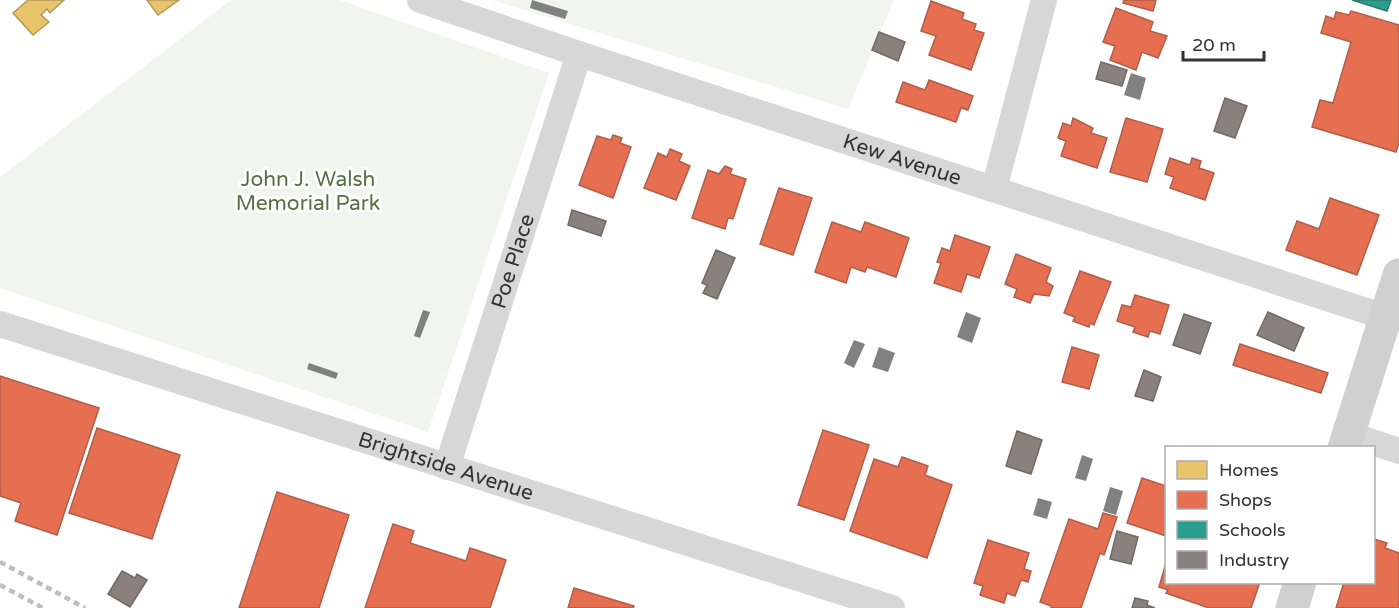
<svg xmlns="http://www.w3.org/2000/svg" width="1399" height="608" font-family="'Varela Round',sans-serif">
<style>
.green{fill:#f1f5ed}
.homes{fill:#e9c46a;stroke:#b2985a;stroke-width:1.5}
.shops{fill:#e76f51;stroke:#b15d48;stroke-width:1.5}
.schools{fill:#2a9d8f;stroke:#2d7d73;stroke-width:1.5}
.industry{fill:#8a817c;stroke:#706a66;stroke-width:1.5}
.building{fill:#818181}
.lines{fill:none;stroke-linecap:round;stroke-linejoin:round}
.minor{stroke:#d7d7d7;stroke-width:26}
.secondary{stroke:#d0d0d0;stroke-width:33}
.rail{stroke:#bebebe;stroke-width:4.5;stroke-dasharray:6 4.5;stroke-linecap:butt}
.labels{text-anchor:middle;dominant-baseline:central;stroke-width:6;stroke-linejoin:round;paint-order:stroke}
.street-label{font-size:21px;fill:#333;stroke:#fff}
.park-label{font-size:21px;fill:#56703f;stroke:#fff}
</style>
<rect width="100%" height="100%" fill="#fff"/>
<g class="green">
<polygon points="231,0 339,0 549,73 428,432 0,288 0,177"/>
<polygon points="492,0 894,0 848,109"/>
</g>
<g class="homes">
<polygon points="28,0 64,0 50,13 47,9 41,15 49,22 33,35 13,13"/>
<polygon points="147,0 179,0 158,15"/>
</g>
<g class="shops">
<polygon points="1124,0 1156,0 1153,11 1123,3"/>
<polygon points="931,1 964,13 962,19 976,24 974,30 984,33 971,70 929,55 936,36 921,31"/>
<polygon points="1116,8 1153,22 1150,31 1167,36 1158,58 1142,52 1136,70 1110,60 1115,46 1103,42"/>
<polygon points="1351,11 1399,25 1399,143 1396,152 1312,127 1320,100 1333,103 1351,42 1321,33 1326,16 1334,19 1336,12 1349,15"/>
<polygon points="929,80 973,96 968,110 961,108 956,122 896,102 903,82 925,90"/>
<polygon points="1073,118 1093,128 1091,133 1107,138 1097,168 1061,156 1066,141 1058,138 1063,123 1071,126"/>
<polygon points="1126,118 1163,129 1147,182 1110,172"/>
<polygon points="613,135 622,138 620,143 631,147 613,198 579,185 597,136 611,140"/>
<polygon points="670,149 682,154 679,161 690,166 676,200 644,188 658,153 667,157"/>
<polygon points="1170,158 1190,165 1192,158 1201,161 1199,168 1214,173 1205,200 1170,188 1174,177 1165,174"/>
<polygon points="725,166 732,169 730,174 746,179 733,219 728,218 725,229 692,218 708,170 719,174"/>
<polygon points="779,188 812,198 793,255 760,244"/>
<polygon points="1330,198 1379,215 1357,275 1286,250 1297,221 1319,229"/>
<polygon points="832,222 861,232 865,222 909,238 896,277 867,267 865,272 851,267 846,283 815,272"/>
<polygon points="955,235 990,247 979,278 967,274 961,292 934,283 941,263 937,262 942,248 950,251"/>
<polygon points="1016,254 1051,268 1046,282 1053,286 1049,296 1034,294 1030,303 1014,297 1017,289 1005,284"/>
<polygon points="1080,271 1111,282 1094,325 1090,323 1089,327 1073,321 1075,317 1064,313"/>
<polygon points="1135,295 1169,305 1160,334 1150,331 1148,337 1133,332 1135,327 1117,321 1122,305 1131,307"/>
<polygon points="1240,344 1328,373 1321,393 1233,365"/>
<polygon points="1072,347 1099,355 1089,389 1062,382"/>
<polygon points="0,376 99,408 57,535 15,521 21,503 0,496"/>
<polygon points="97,428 180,455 152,539 69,513"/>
<polygon points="823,430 869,445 844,520 798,505"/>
<polygon points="902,457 928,466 925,475 952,485 927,558 850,531 874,459 898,467"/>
<polygon points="1142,478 1166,486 1166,536 1127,523"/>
<polygon points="277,492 349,515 319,608 239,608"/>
<polygon points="1103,513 1117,517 1104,555 1100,553 1081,608 1051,608 1051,606 1040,602 1069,519 1098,529"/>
<polygon points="393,524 414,531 410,543 466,561 470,548 506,560 490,608 365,608"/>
<polygon points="1374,539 1387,543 1385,548 1399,553 1399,608 1336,608 1344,582 1374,582"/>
<polygon points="988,540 1029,553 1024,569 1031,571 1028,582 1021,580 1015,596 1007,593 1004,603 980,595 983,586 974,583"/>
<polygon points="1166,563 1166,582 1260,582 1251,608 1209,608 1166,593 1168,590 1159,587"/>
<polygon points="574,588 634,606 633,608 568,608"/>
</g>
<polygon class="schools" points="1352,0 1391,0 1387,11"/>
<g class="industry">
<polygon points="879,32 905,42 898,61 872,50"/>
<polygon points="1101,62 1127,70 1122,86 1096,79"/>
<polygon points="1225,98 1247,106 1235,138 1214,131"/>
<polygon points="572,210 606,221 601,236 568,225"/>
<polygon points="716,250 735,258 717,299 703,293 707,285 702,283"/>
<polygon points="1268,312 1304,328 1294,351 1257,335"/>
<polygon points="1184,314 1211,323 1200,354 1173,345"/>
<polygon points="1144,370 1161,377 1153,401 1135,396"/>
<polygon points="1017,431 1042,440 1031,474 1006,466"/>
<polygon points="1117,531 1138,537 1131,564 1110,559"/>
<polygon points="122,571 135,578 137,574 147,580 130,607 108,594"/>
<polygon points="1135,598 1148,601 1147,605 1155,608 1132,608"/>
</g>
<g class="building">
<polygon points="532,0 568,11 565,19 530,8"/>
<polygon points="1131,73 1146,78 1140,100 1124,95"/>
<polygon points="423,310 430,312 420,338 414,336"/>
<polygon points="966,312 981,318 972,343 957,337"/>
<polygon points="854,340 865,344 854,368 844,363"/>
<polygon points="879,347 895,353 888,372 872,367"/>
<polygon points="309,363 338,373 336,379 307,369"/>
<polygon points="1082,455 1093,459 1086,481 1075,478"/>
<polygon points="1110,487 1123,491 1116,515 1103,511"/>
<polygon points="1038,498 1052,502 1047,519 1033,515"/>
</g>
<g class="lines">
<g class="minor">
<path id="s1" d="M420 0 579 54 1385 317"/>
<polyline points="994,189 1044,0"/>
<path id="s2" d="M0 324 892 608"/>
<polyline points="1348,434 1399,451"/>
<path id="s3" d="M447 467 579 54"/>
</g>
<g class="secondary">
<polyline points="1344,448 1399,275"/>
<polyline points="1292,608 1300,582"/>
</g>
<g class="rail">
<polyline points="0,562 85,608"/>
<polyline points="0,585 43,608"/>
</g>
</g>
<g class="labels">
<g class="street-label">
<text stroke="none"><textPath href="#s1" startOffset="508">Kew Avenue</textPath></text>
<text stroke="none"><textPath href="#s3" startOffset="216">Poe Place</textPath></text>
<text stroke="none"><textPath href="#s2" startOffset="468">Brightside Avenue</textPath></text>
</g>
<g class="park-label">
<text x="308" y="179">John J. Walsh<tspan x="308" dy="24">Memorial Park</tspan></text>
</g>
</g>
<rect x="1165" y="446" width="210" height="138" fill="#ffffff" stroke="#adadad" stroke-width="1.5"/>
<rect x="1177" y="461" width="30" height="18" fill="#e9c46a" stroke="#adadad" stroke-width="1.5"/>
<text x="1219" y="476" font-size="18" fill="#333333">Homes</text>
<rect x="1177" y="491" width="30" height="18" fill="#e76f51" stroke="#adadad" stroke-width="1.5"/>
<text x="1219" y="506" font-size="18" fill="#333333">Shops</text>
<rect x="1177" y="521" width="30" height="18" fill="#2a9d8f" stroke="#adadad" stroke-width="1.5"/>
<text x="1219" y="536" font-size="18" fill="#333333">Schools</text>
<rect x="1177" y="551" width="30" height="18" fill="#8a817c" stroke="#adadad" stroke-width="1.5"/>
<text x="1219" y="566" font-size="18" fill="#333333">Industry</text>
<path d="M1183 51v9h81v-9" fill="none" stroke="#333333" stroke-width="3"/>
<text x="1192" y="51" font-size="18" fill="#333333" stroke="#ffffff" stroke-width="4.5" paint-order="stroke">20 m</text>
</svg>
